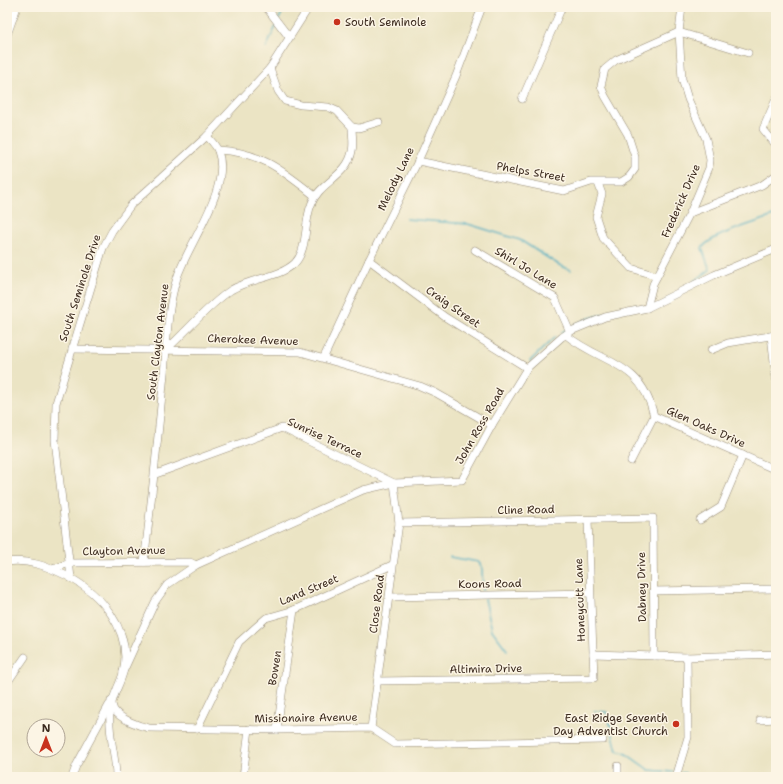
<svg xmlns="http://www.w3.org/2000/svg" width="783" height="784" font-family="'Shantell Sans',sans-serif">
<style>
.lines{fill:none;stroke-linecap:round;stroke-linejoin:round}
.stream{stroke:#3fa9bf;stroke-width:1.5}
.minor-casing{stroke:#938771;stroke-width:8}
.minor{stroke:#fff;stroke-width:7}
.poi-dot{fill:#c8321e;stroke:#fcf5e5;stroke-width:1.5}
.labels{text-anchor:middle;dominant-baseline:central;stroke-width:3;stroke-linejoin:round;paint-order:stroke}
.poi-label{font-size:11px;fill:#3b2a1e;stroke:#fcf5e5;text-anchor:start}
.street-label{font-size:11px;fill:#3b2a1e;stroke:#fcf5e5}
</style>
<rect width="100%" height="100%" fill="#fcf5e5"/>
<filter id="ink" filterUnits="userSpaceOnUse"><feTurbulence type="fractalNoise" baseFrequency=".025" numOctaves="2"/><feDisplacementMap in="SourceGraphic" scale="8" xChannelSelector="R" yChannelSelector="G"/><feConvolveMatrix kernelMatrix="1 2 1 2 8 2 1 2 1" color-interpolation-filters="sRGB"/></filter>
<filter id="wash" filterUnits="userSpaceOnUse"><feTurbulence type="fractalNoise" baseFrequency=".012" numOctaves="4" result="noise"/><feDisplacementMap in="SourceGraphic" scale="16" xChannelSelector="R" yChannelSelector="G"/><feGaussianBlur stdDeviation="0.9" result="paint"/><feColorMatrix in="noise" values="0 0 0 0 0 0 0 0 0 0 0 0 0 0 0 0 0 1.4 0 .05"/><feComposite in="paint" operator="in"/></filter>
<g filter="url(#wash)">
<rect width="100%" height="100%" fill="#ebe4c4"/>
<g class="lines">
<g class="stream">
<polyline points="279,19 285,7"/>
<polyline points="266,48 277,24"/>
<polyline points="406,219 468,224 520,240 559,265 571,270"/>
<path d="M694 281 710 270 702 248C711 234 759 222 776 215"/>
<polyline points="574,325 590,318 631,308"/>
<polyline points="561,333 565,330"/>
<polyline points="530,361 555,337"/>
<polyline points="450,557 479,562 482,569 483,591"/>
<polyline points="485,599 492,630 507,650"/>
<polyline points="594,711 607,712 617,751 625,753 649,770 673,772"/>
<polyline points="681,773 685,773 688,777"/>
</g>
</g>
</g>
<g filter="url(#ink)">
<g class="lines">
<g class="minor-casing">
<g id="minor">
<polyline points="266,7 289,37"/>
<polyline points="7,35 17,7"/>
<polyline points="522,99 562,7"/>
<polyline points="776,99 763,129 776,145"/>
<polyline points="352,127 359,128 379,122"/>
<path d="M218 150C261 152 282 170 315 196"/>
<polyline points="418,161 564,191 591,182 621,182 629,177 635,169 635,157 628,135 605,96 601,86 605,69 616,60 679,32 748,53"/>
<polyline points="598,183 602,194 596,217 603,238 631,268 657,276"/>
<polyline points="690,213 762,185 776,175"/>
<polyline points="475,250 555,298 570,332"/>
<polyline points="369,260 445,317 527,368"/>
<polyline points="647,308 653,284 690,213 709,168 710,160 706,139 688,99 682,79 679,32 682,7"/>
<path d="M566 335C603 365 641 360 654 416L776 470"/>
<polyline points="771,336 776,378"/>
<polyline points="72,349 300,352 420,386 436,393 492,425"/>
<path d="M167 349C188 330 207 306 231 290 251 278 279 278 295 263 308 249 304 222 311 205 318 183 348 176 352 151 354 144 352 135 352 127L337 111 328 107 301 105 285 101 278 91 270 68"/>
<polyline points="711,350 728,343 776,335"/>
<polyline points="324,357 369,260 418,161 456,76 482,7"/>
<polyline points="631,461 654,416"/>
<polyline points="156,474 282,428 394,483 399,523 371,728"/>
<polyline points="700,520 721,507 743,455"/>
<polyline points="399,523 653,518 654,656"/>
<path d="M7 562C28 559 46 566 65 575 101 593 133 630 123 673 119 687 111 698 110 713 108 735 116 755 116 777"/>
<path d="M144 562C152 499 158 437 164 374 167 343 167 308 177 278 188 243 232 188 218 151 216 145 211 141 207 136"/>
<polyline points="52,569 70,563 190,562 196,565"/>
<polyline points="71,578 55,440 56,403 103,248 112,231 131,205 207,136 270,68 309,7"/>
<polyline points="653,591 776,589"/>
<polyline points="390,597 590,593"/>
<polyline points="593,654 687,657 776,654"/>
<polyline points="123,672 155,602 167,585 196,565 363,490 394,483 462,480 492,425 527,368 562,337 571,331 605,317 647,308 714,275 776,249"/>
<polyline points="378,681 594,678 588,520"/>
<polyline points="7,683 25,657"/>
<path d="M111 701C112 704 113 708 114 710 120 719 139 726 149 728L277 730 371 728 395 744 603 740"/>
<polyline points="760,720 776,719"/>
<polyline points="197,729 239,642 266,618 294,610 392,565"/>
<polyline points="277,730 294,610"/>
<polyline points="618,766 618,777"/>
<polyline points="72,777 76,766 109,705"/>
<polyline points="243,777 249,729"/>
<polyline points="676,777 688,737 687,657"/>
</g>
</g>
<use href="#minor" class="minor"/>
</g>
</g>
<g class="poi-dot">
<circle cx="337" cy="22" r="4"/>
<circle cx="676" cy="724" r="4"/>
</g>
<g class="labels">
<g class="poi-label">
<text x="345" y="22">South Seminole</text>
<text x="668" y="718" text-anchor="end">East Ridge Seventh<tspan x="668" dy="13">Day Adventist Church</tspan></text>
</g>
<g class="street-label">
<text transform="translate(531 172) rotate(10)">Phelps Street</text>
<text transform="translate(396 179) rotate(-64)">Melody Lane</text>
<text transform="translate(681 201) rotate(-66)">Frederick Drive</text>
<text transform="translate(526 268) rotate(31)">Shirl Jo Lane</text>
<text transform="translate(80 288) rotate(-72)">South Seminole Drive</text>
<text transform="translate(453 307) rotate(35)">Craig Street</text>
<text transform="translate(253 340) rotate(2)">Cherokee Avenue</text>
<text transform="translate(158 342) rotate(-83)">South Clayton Avenue</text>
<text transform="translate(480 426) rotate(-60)">John Ross Road</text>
<text transform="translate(706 427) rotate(24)">Glen Oaks Drive</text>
<text transform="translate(325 438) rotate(25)">Sunrise Terrace</text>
<text transform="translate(526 510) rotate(-1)">Cline Road</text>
<text transform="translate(124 551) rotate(-1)">Clayton Avenue</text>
<text transform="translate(490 584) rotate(-1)">Koons Road</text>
<text transform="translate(642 587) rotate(-91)">Dabney Drive</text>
<text transform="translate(309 590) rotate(-23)">Land Street</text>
<text transform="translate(580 600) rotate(-92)">Honeycutt Lane</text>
<text transform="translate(377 604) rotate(-83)">Close Road</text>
<text transform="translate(275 668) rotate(-81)">Bowen</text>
<text transform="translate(486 669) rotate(-1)">Altimira Drive</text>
<text transform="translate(306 718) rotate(-1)">Missionaire Avenue</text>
</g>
</g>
<rect width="783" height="784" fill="none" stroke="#fcf5e5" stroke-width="24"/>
<g transform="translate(46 738)"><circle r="19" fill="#fcf5e5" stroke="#afa495"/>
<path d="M0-3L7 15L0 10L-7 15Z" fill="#c8321e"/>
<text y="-6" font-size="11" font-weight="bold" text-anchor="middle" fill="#3b2a1e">N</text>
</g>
</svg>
